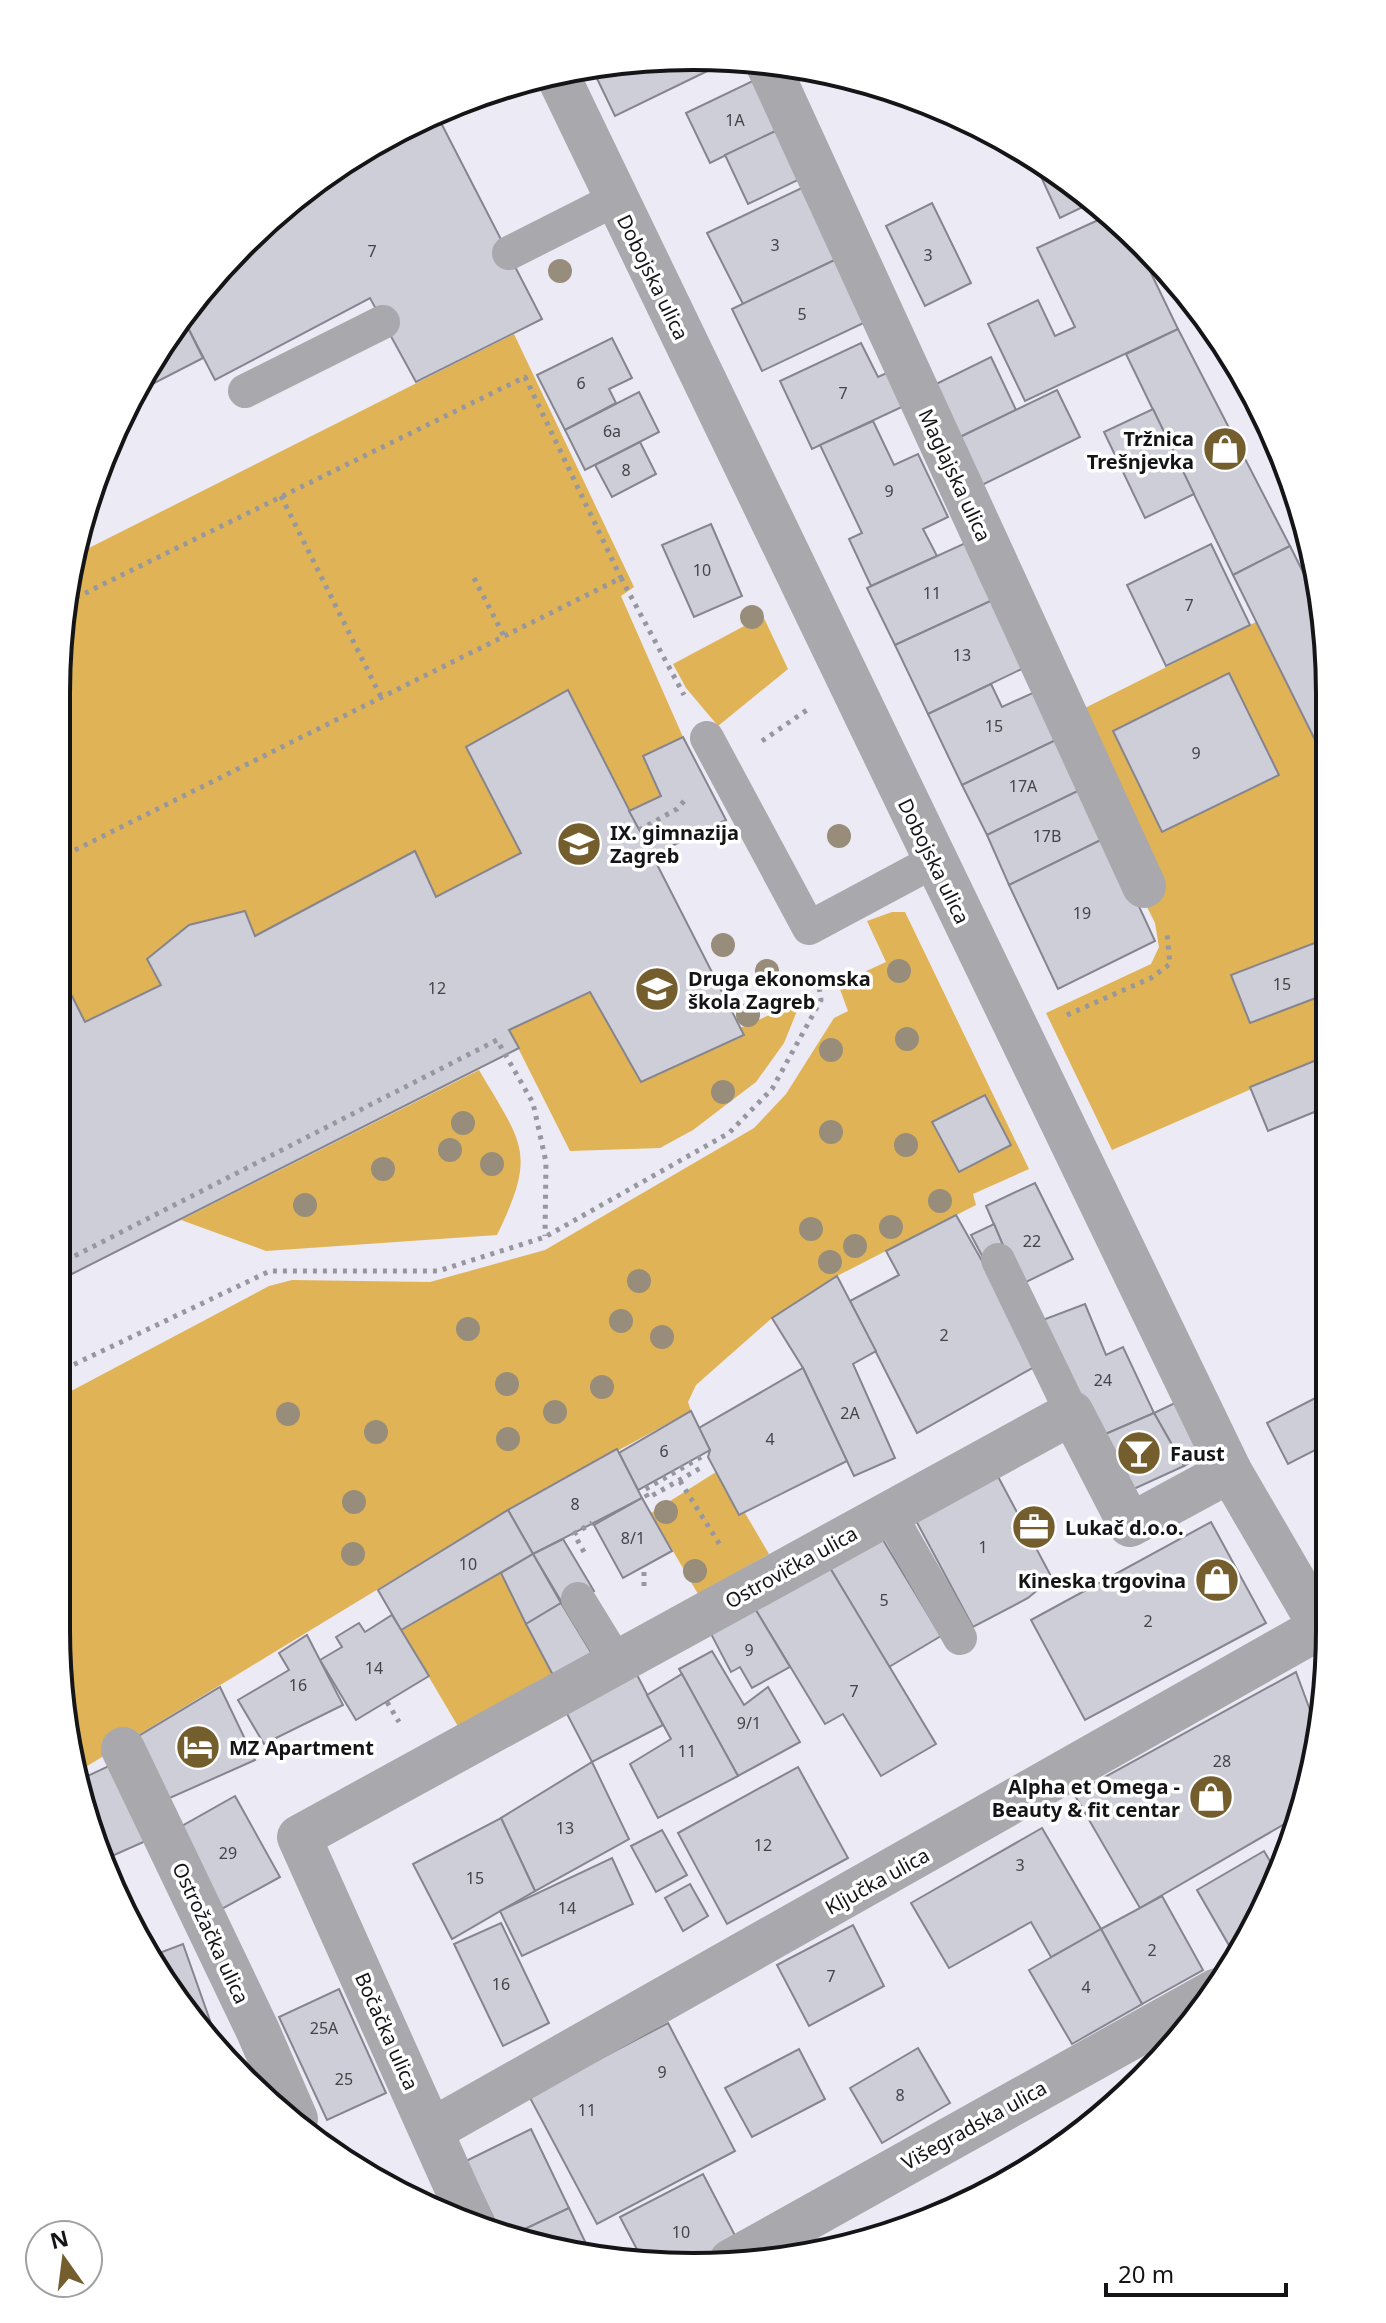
<svg xmlns="http://www.w3.org/2000/svg" width="1386" height="2323" font-family="'Noto Sans',sans-serif">
<style>
.green{fill:#e0b456}
.building{fill:#ceced9;stroke:#86858f;stroke-width:2}
.lines{fill:none;stroke-linecap:round;stroke-linejoin:round}
.path{stroke:#97979f;stroke-width:5;stroke-dasharray:4 6;stroke-linecap:butt}
.lane{stroke:#a8a8ad;stroke-width:34}
.street{stroke:#a8a8ad;stroke-width:44}
.tree{fill:#988d7b}
.labels{text-anchor:middle;dominant-baseline:central;stroke-width:7;stroke-linejoin:round;paint-order:stroke}
.number-label{font-size:16px;fill:#434348}
.street-label{font-size:20px;fill:#151518;stroke:#fff}
.poi-label{font-size:20px;font-weight:bold;fill:#151518;stroke:#fff;text-anchor:start}
.rim{fill:none;stroke:#151518;stroke-width:4}
</style>
<rect width="100%" height="100%" fill="#ebeaf5"/>
<g class="green">
<polygon points="514,334 634,587 621,596 683,737 643,756 661,796 629,811 567,691 466,747 521,853 436,897 414,851 255,936 245,911 189,925 148,959 161,985 85,1022 72,996 57,1001 57,651 77,554"/>
<polygon points="763,616 788,669 718,726 686,688 673,664"/>
<polygon points="1256,622 1329,768 1329,1055 1112,1150 1046,1013 1151,964 1159,947 1155,923 1062,736 1077,712"/>
<polygon points="892,912 905,912 1029,1169 973,1194 976,1205 837,1276 772,1318 696,1385 688,1402 691,1411 508,1510 79,1771 56,1630 56,1399 269,1286 292,1280 430,1282 545,1250 754,1128 786,1094 834,1018 848,1011 838,984 886,962 867,921"/>
<polygon points="590,992 641,1082 744,1036 740,1028 801,1001 784,1043 756,1082 693,1130 660,1148 570,1151 509,1030"/>
<path d="M479 1070C523 1145 537 1152 497 1235L266 1251 181 1220Z"/>
<polygon points="716,1472 739,1515 745,1513 769,1554 698,1594 651,1513"/>
<polygon points="501,1573 554,1677 459,1728 401,1630"/>
</g>
<g class="building">
<polygon points="693,56 730,60 615,116 591,66"/>
<polygon points="761,77 784,127 710,163 686,113"/>
<polygon points="932,103 937,105 955,114 940,121"/>
<polygon points="439,119 542,319 416,382 370,298 215,380 182,316 243,242 313,185"/>
<polygon points="784,127 806,176 748,204 725,155"/>
<polygon points="1031,155 1047,164 1091,203 1060,218"/>
<polygon points="810,184 843,256 743,304 707,233"/>
<polygon points="932,203 971,283 925,306 886,226"/>
<polygon points="1107,216 1136,242 1178,329 1025,401 988,324 1038,300 1055,336 1075,327 1037,248"/>
<polygon points="843,256 872,319 762,371 732,309"/>
<polygon points="182,316 203,358 137,392 164,339"/>
<polygon points="1178,329 1290,546 1233,575 1126,354"/>
<polygon points="612,338 632,378 609,389 616,403 565,430 537,375"/>
<polygon points="861,343 878,377 889,372 906,405 812,449 780,381"/>
<polygon points="1228,351 1245,375 1278,449 1276,450"/>
<polygon points="991,357 1016,410 958,438 932,386"/>
<polygon points="1057,390 1080,437 980,486 958,438"/>
<polygon points="639,392 659,432 585,470 565,430"/>
<polygon points="1153,409 1194,494 1145,518 1104,432"/>
<polygon points="873,421 894,465 918,454 948,517 923,529 937,556 871,586 849,539 862,533 820,445"/>
<polygon points="640,442 656,474 612,497 595,465"/>
<polygon points="711,524 742,596 694,617 662,545"/>
<polygon points="972,540 997,598 895,645 867,588"/>
<polygon points="1211,544 1250,625 1166,666 1127,585"/>
<polygon points="1290,546 1320,606 1329,651 1329,768 1233,575"/>
<polygon points="997,598 1030,665 928,714 895,645"/>
<polygon points="1229,673 1279,775 1162,832 1113,731"/>
<polygon points="991,684 1002,707 1037,691 1060,738 962,785 928,714"/>
<polygon points="568,690 744,1035 641,1082 590,992 509,1030 519,1048 56,1282 57,1001 72,996 85,1022 161,985 147,959 189,925 245,911 255,936 415,851 436,897 521,853 466,747"/>
<polygon points="683,737 726,820 653,855 629,811 661,796 643,756"/>
<polygon points="1060,738 1084,788 987,835 962,785"/>
<polygon points="1084,788 1107,837 1009,885 987,835"/>
<polygon points="1107,837 1155,941 1058,989 1009,885"/>
<polygon points="1325,939 1329,948 1329,993 1250,1023 1231,975"/>
<polygon points="1329,1055 1329,1106 1268,1131 1250,1087"/>
<polygon points="985,1095 1011,1145 959,1172 932,1122"/>
<polygon points="1035,1183 1073,1259 1020,1285 986,1206"/>
<polygon points="956,1215 1015,1319 1034,1367 917,1433 850,1301 899,1275 886,1251"/>
<polygon points="994,1224 1008,1257 987,1265 971,1235"/>
<polygon points="837,1276 876,1351 853,1364 895,1458 854,1476 803,1368 772,1318"/>
<polygon points="1085,1304 1106,1355 1123,1347 1154,1413 1094,1439 1040,1321"/>
<polygon points="803,1368 847,1461 739,1515 708,1457 710,1450 699,1428"/>
<polygon points="1329,1391 1329,1443 1288,1464 1267,1423"/>
<polygon points="1177,1402 1206,1454 1184,1466 1154,1413"/>
<polygon points="691,1411 710,1450 638,1490 619,1453"/>
<polygon points="1154,1413 1184,1466 1125,1493 1094,1439"/>
<polygon points="617,1449 642,1498 533,1554 508,1510"/>
<polygon points="995,1471 1052,1578 1028,1598 973,1627 913,1515"/>
<polygon points="642,1498 672,1551 623,1578 594,1525"/>
<polygon points="508,1510 533,1554 401,1630 378,1590"/>
<polygon points="1211,1522 1266,1623 1085,1720 1031,1620"/>
<polygon points="877,1530 941,1636 889,1667 827,1563"/>
<polygon points="563,1539 594,1591 564,1606 533,1554"/>
<polygon points="533,1554 561,1603 526,1624 501,1573"/>
<polygon points="827,1563 936,1744 881,1776 843,1714 825,1724 754,1607"/>
<polygon points="561,1603 592,1654 554,1677 526,1624"/>
<polygon points="754,1607 790,1667 752,1688 740,1667 731,1672 710,1632"/>
<polygon points="392,1615 429,1676 356,1720 320,1660 342,1647 336,1637 359,1623 365,1632"/>
<polygon points="307,1635 343,1705 264,1744 238,1700 289,1670 279,1653"/>
<polygon points="712,1651 744,1705 768,1687 800,1742 738,1776 679,1669"/>
<polygon points="1296,1672 1317,1729 1300,1815 1140,1908 1074,1794"/>
<polygon points="636,1673 663,1725 592,1762 565,1710"/>
<polygon points="682,1674 738,1776 658,1818 630,1764 671,1739 647,1695"/>
<polygon points="220,1687 255,1760 163,1801 132,1740"/>
<polygon points="592,1762 629,1839 535,1891 501,1818"/>
<polygon points="113,1764 148,1840 103,1860 90,1834 81,1779"/>
<polygon points="798,1767 848,1858 727,1924 678,1833"/>
<polygon points="235,1796 280,1877 220,1910 175,1830"/>
<polygon points="501,1818 535,1891 452,1939 413,1864"/>
<polygon points="1042,1828 1101,1929 1051,1957 1031,1922 949,1968 911,1903"/>
<polygon points="662,1830 687,1875 656,1892 631,1846"/>
<polygon points="1264,1851 1277,1873 1245,1938 1230,1947 1197,1890"/>
<polygon points="612,1858 633,1904 522,1956 500,1911"/>
<polygon points="690,1884 708,1916 683,1931 665,1898"/>
<polygon points="1162,1896 1203,1970 1142,2004 1101,1929"/>
<polygon points="501,1923 549,2023 503,2046 454,1944"/>
<polygon points="853,1925 884,1986 809,2026 777,1965"/>
<polygon points="1101,1929 1142,2004 1072,2044 1029,1970"/>
<polygon points="183,1944 213,2029 204,2033 187,2017 154,1955"/>
<polygon points="339,1989 386,2093 327,2120 279,2017"/>
<polygon points="668,2023 735,2151 597,2224 529,2096"/>
<polygon points="213,2029 220,2048 204,2033"/>
<polygon points="918,2048 950,2103 882,2143 850,2088"/>
<polygon points="799,2049 825,2099 752,2137 725,2088"/>
<polygon points="531,2129 569,2208 508,2237 502,2236 466,2161"/>
<polygon points="703,2174 741,2247 710,2264 693,2267 642,2259 620,2217"/>
<polygon points="569,2208 589,2250 508,2237"/>
</g>
<g class="lines">
<g class="path">
<polyline points="1216,335 1299,504"/>
<polyline points="281,496 381,697"/>
<polyline points="474,578 504,636"/>
<polyline points="67,602 525,377 621,578"/>
<polyline points="762,741 807,710"/>
<polyline points="639,830 677,809 685,800"/>
<polyline points="57,859 621,578 684,695"/>
<polyline points="1067,1015 1151,978 1170,964 1167,934"/>
<polyline points="57,1265 497,1040 533,1103 546,1162 545,1236"/>
<polyline points="56,1373 270,1271 438,1271 545,1237 729,1133 772,1089 821,1000 817,973"/>
<polyline points="701,1457 644,1490 648,1498 704,1466"/>
<polyline points="680,1481 720,1545"/>
<polyline points="584,1552 574,1534 592,1523"/>
<polyline points="644,1586 644,1567"/>
<polyline points="387,1702 399,1722"/>
</g>
<g class="lane">
<polyline points="509,253 616,199"/>
<polyline points="245,391 383,322"/>
<polyline points="707,738 809,928 934,861"/>
<polyline points="998,1260 1072,1413"/>
<polyline points="889,1513 960,1638"/>
<polyline points="578,1599 616,1661"/>
</g>
<g class="street">
<polyline points="767,63 1144,886"/>
<polyline points="556,72 1230,1471 1329,1641"/>
<polyline points="123,1749 258,2031 296,2119"/>
<polyline points="432,2130 1319,1628"/>
<polyline points="473,2225 299,1837 1072,1413 1130,1525 1230,1471"/>
<polyline points="731,2261 1217,1990"/>
</g>
</g>
<g class="tree">
<circle cx="560" cy="271" r="12"/>
<circle cx="752" cy="617" r="12"/>
<circle cx="839" cy="836" r="12"/>
<circle cx="723" cy="945" r="12"/>
<circle cx="767" cy="971" r="12"/>
<circle cx="899" cy="971" r="12"/>
<circle cx="748" cy="1015" r="12"/>
<circle cx="907" cy="1039" r="12"/>
<circle cx="831" cy="1050" r="12"/>
<circle cx="723" cy="1092" r="12"/>
<circle cx="463" cy="1123" r="12"/>
<circle cx="831" cy="1132" r="12"/>
<circle cx="906" cy="1145" r="12"/>
<circle cx="450" cy="1150" r="12"/>
<circle cx="492" cy="1164" r="12"/>
<circle cx="383" cy="1169" r="12"/>
<circle cx="940" cy="1201" r="12"/>
<circle cx="305" cy="1205" r="12"/>
<circle cx="891" cy="1227" r="12"/>
<circle cx="811" cy="1229" r="12"/>
<circle cx="855" cy="1246" r="12"/>
<circle cx="830" cy="1262" r="12"/>
<circle cx="639" cy="1281" r="12"/>
<circle cx="621" cy="1321" r="12"/>
<circle cx="468" cy="1329" r="12"/>
<circle cx="662" cy="1337" r="12"/>
<circle cx="507" cy="1384" r="12"/>
<circle cx="602" cy="1387" r="12"/>
<circle cx="555" cy="1412" r="12"/>
<circle cx="288" cy="1414" r="12"/>
<circle cx="376" cy="1432" r="12"/>
<circle cx="508" cy="1439" r="12"/>
<circle cx="354" cy="1502" r="12"/>
<circle cx="666" cy="1512" r="12"/>
<circle cx="353" cy="1554" r="12"/>
<circle cx="695" cy="1571" r="12"/>
</g>
<defs>
<g id="shop-disc" transform="scale(2.3)"><circle r="9.5" fill="#755e2e" stroke="#fff"/><path d="M-5-2.5h2.3a2.7 3.5 0 0 1 5.4 0H5L5.5 6h-11ZM-1.5-2.5h3a1.5 2.3 0 0 0-3 0Z" fill="#fff"/></g>
<g id="school-disc" transform="scale(2.3)"><circle r="9.5" fill="#755e2e" stroke="#fff"/><path d="M0-5L7-2L0 1L-7-2ZM-4 1L0 2.5L4 1V4Q0 6-4 4Z" fill="#fff"/></g>
<g id="bar-disc" transform="scale(2.3)"><circle r="9.5" fill="#755e2e" stroke="#fff"/><path d="M-6-5H6L.8 .8V4.5H3.5V6h-7V4.5H-.8V.8Z" fill="#fff"/></g>
<g id="office-disc" transform="scale(2.3)"><circle r="9.5" fill="#755e2e" stroke="#fff"/><path d="M-6-3h4V-5.5h4V-3h4V5H-6ZM-1-4.5V-3h2v-1.5ZM-6 0V1H6V0Z" fill="#fff"/></g>
<g id="hotel-disc" transform="scale(2.3)"><circle r="9.5" fill="#755e2e" stroke="#fff"/><path d="M-6-4.5h1.5V1H6V5H4.5V3h-9V5H-6ZM-4 0a1.8 1.8 0 1 1 3.6 0ZM.5 0V-2.5h3Q6-2.5 6 0Z" fill="#fff"/></g>
</defs>
<g fill-rule="evenodd">
<use href="#shop-disc" x="1225" y="449"/>
<use href="#school-disc" x="579" y="844"/>
<use href="#school-disc" x="657" y="989"/>
<use href="#bar-disc" x="1139" y="1453"/>
<use href="#office-disc" x="1034" y="1527"/>
<use href="#shop-disc" x="1217" y="1580"/>
<use href="#hotel-disc" x="198" y="1747"/>
<use href="#shop-disc" x="1211" y="1797"/>
</g>
<g class="labels">
<g class="number-label">
<text x="735" y="120">1A</text>
<text x="775" y="245">3</text>
<text x="372" y="251">7</text>
<text x="928" y="255">3</text>
<text x="802" y="314">5</text>
<text x="581" y="383">6</text>
<text x="843" y="393">7</text>
<text x="612" y="431">6a</text>
<text x="626" y="470">8</text>
<text x="889" y="491">9</text>
<text x="702" y="570">10</text>
<text x="932" y="593">11</text>
<text x="1189" y="605">7</text>
<text x="962" y="655">13</text>
<text x="994" y="726">15</text>
<text x="1196" y="753">9</text>
<text x="1023" y="786">17A</text>
<text x="1047" y="836">17B</text>
<text x="1082" y="913">19</text>
<text x="1282" y="984">15</text>
<text x="437" y="988">12</text>
<text x="1032" y="1241">22</text>
<text x="944" y="1335">2</text>
<text x="1103" y="1380">24</text>
<text x="850" y="1413">2A</text>
<text x="770" y="1439">4</text>
<text x="664" y="1451">6</text>
<text x="575" y="1504">8</text>
<text x="633" y="1538">8/1</text>
<text x="983" y="1547">1</text>
<text x="468" y="1564">10</text>
<text x="884" y="1600">5</text>
<text x="1148" y="1621">2</text>
<text x="749" y="1650">9</text>
<text x="374" y="1668">14</text>
<text x="298" y="1685">16</text>
<text x="854" y="1691">7</text>
<text x="749" y="1723">9/1</text>
<text x="687" y="1751">11</text>
<text x="1222" y="1761">28</text>
<text x="565" y="1828">13</text>
<text x="763" y="1845">12</text>
<text x="228" y="1853">29</text>
<text x="1020" y="1865">3</text>
<text x="475" y="1878">15</text>
<text x="567" y="1908">14</text>
<text x="1152" y="1950">2</text>
<text x="831" y="1976">7</text>
<text x="501" y="1984">16</text>
<text x="1086" y="1987">4</text>
<text x="324" y="2028">25A</text>
<text x="662" y="2072">9</text>
<text x="344" y="2079">25</text>
<text x="900" y="2095">8</text>
<text x="587" y="2110">11</text>
<text x="681" y="2232">10</text>
</g>
<g class="street-label">
<text transform="translate(653 277) rotate(64)">Dobojska ulica</text>
<text transform="translate(955 475) rotate(65)">Maglajska ulica</text>
<text transform="translate(934 861) rotate(64)">Dobojska ulica</text>
<text transform="translate(791 1567) rotate(-29)">Ostrovička ulica</text>
<text transform="translate(877 1881) rotate(-29)">Ključka ulica</text>
<text transform="translate(211 1933) rotate(65)">Ostrožačka ulica</text>
<text transform="translate(387 2031) rotate(66)">Bočačka ulica</text>
<text transform="translate(974 2125) rotate(-29)">Višegradska ulica</text>
</g>
<g class="poi-label">
<text x="1194" y="438" text-anchor="end">Tržnica<tspan x="1194" dy="23">Trešnjevka</tspan></text>
<text x="610" y="832">IX. gimnazija<tspan x="610" dy="23">Zagreb</tspan></text>
<text x="688" y="978">Druga ekonomska<tspan x="688" dy="23">škola Zagreb</tspan></text>
<text x="1170" y="1453">Faust</text>
<text x="1065" y="1527">Lukač d.o.o.</text>
<text x="1186" y="1580" text-anchor="end">Kineska trgovina</text>
<text x="229" y="1747">MZ Apartment</text>
<text x="1180" y="1786" text-anchor="end">Alpha et Omega -<tspan x="1180" dy="23">Beauty &amp; fit centar</tspan></text>
</g>
</g>
<path d="M0 0H1386V2323H0ZM693 70H693A623 623 0 0 1 1316 693V1630A623 623 0 0 1 693 2253H693A623 623 0 0 1 70 1630V693A623 623 0 0 1 693 70Z" fill="#fff" fill-rule="evenodd"/>
<path class="rim" d="M693 70H693A623 623 0 0 1 1316 693V1630A623 623 0 0 1 693 2253H693A623 623 0 0 1 70 1630V693A623 623 0 0 1 693 70Z"/>
<g transform="translate(64 2259) rotate(346)"><circle r="38" fill="#ffffff" stroke="#a1a1a3" stroke-width="2"/>
<path d="M0-6L14 30L0 20L-14 30Z" fill="#755e2e"/>
<text y="-12" font-size="22" font-weight="bold" text-anchor="middle" fill="#151518">N</text>
</g>
<path d="M1106 2283v12h180v-12" fill="none" stroke="#151518" stroke-width="4"/>
<text x="1118" y="2283" font-size="24" fill="#151518" stroke="#ffffff" stroke-width="6" paint-order="stroke">20 m</text>
</svg>
